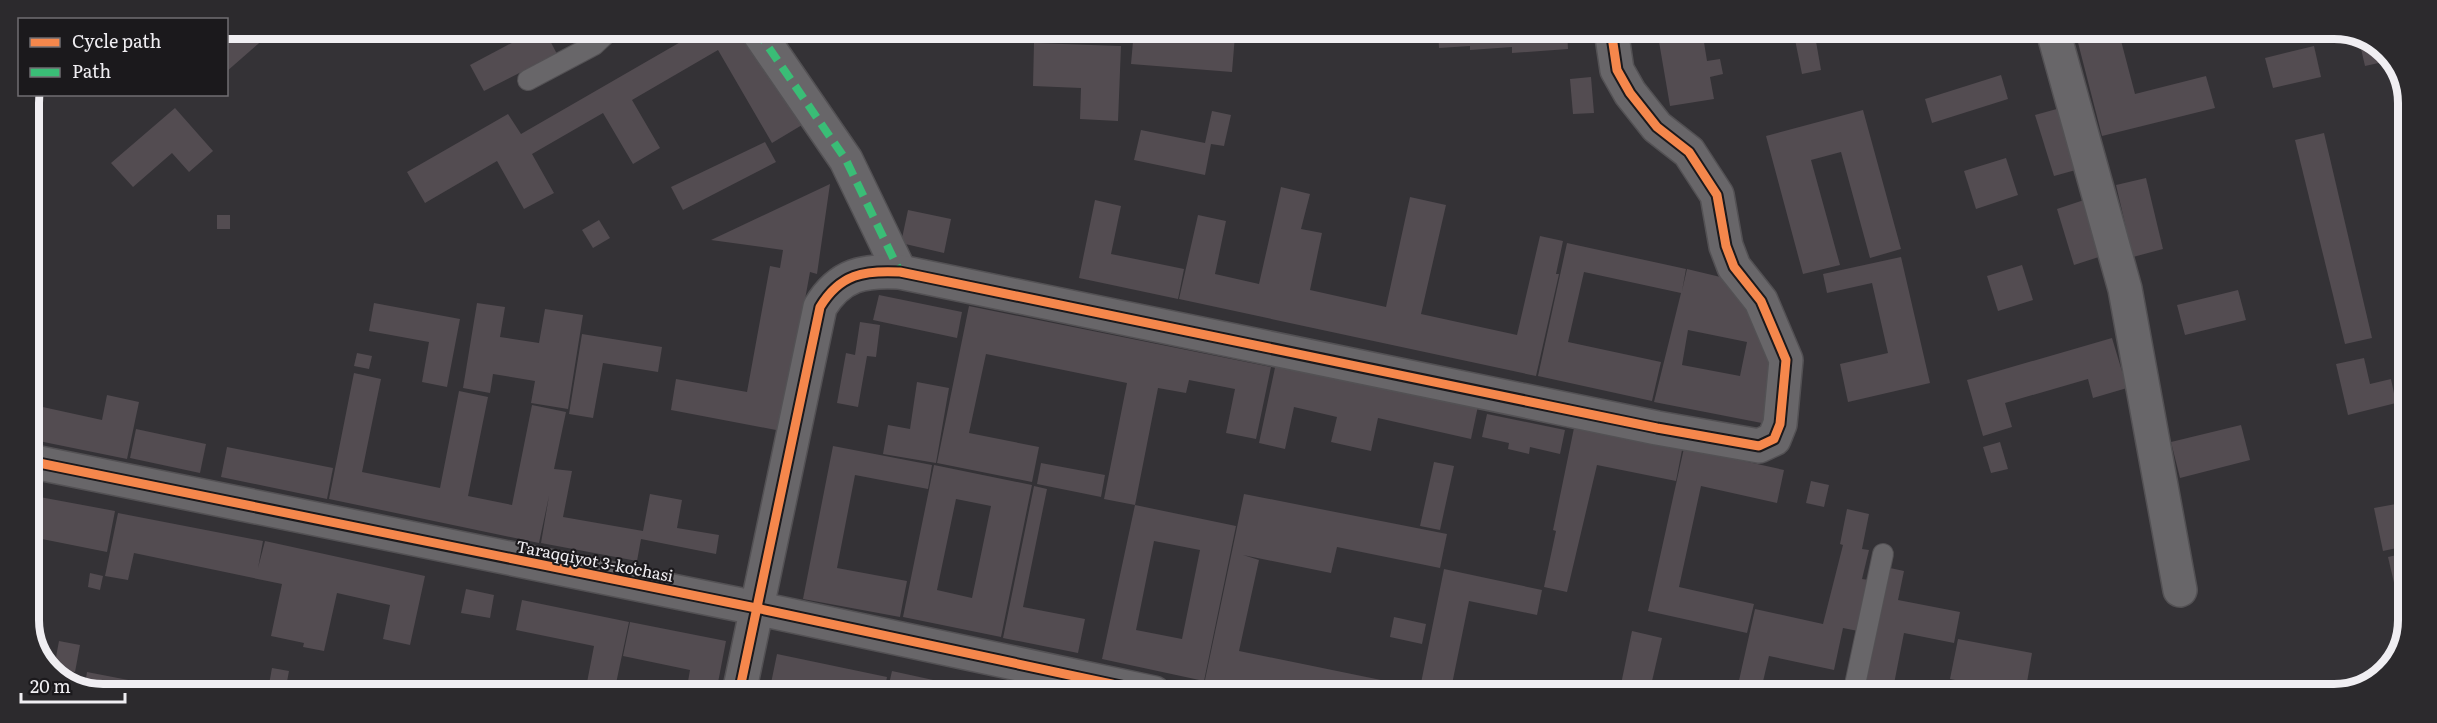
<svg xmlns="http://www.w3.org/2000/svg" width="2437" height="723" font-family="Literata,serif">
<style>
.building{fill:#534c51;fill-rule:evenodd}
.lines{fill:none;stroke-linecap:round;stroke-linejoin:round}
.service-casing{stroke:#535154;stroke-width:22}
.minor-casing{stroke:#535154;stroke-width:36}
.service{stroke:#686669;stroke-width:20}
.minor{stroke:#686669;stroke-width:33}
.quiet{stroke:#3abd76;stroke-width:8;stroke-dasharray:15 8;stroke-linecap:butt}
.cycleway-casing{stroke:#1b191c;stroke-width:13}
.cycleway{stroke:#f5874c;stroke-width:9}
.labels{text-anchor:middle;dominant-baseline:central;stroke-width:4.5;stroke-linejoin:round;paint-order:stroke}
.street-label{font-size:16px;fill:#f0eef2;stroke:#1b191c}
.rim{fill:none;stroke:#f0eef2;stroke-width:8}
</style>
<rect width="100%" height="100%" fill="#343236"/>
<g class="building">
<polygon points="226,29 275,29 226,72"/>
<polygon points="538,29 544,29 557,54 484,91 470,65"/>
<polygon points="703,29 741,29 802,125 772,143 718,50 632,100 660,148 633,164 603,113 532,154 554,193 524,209 497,161 425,203 407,172 508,114 521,134"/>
<polygon points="793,29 818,29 800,40"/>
<polygon points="902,29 929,29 909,41"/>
<polygon points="1134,30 1235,35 1232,72 1131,64"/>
<polygon points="1438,30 1567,30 1568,49 1512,53 1512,47 1470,50 1470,46 1439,48"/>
<polygon points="1657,30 1702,30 1707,61 1720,59 1723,74 1710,77 1714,99 1670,106"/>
<polygon points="1793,30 1814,30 1821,70 1802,74"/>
<polygon points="2075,31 2125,31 2119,33 2135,94 2206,76 2215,108 2102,136"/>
<polygon points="2352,31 2390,54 2392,60 2365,66 2359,40 2354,42"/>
<polygon points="1034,43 1121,46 1118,121 1080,119 1081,88 1033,86"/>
<polygon points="2314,46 2321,77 2273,88 2265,58"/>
<polygon points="2001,75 2008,99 1932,123 1925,99"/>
<polygon points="1591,77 1594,113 1573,114 1570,79"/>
<polygon points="2064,107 2083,168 2054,176 2035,115"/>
<polygon points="175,108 213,151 189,172 172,153 133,187 111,163"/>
<polygon points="1863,110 1901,249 1870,258 1841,152 1811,160 1840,265 1803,274 1766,136"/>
<polygon points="1212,111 1231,115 1224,146 1211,144 1205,175 1134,160 1141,130 1205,143"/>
<polygon points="2324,133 2372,338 2345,344 2295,140"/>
<polygon points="765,142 776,162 683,210 671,187"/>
<polygon points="2006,158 2018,195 1976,209 1964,171"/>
<polygon points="2146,178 2163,249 2133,257 2116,185"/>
<polygon points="830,184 817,274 810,272 781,431 671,410 676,379 747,392 770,266 780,268 783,250 711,240"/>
<polygon points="1281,187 1310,194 1301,229 1322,233 1310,290 1386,307 1410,197 1446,205 1421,314 1517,335 1540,236 1563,241 1556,274 1559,274 1536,376 1179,299 1198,215 1226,221 1215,274 1259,284"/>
<polygon points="2087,199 2105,255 2074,265 2057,209"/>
<polygon points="1095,200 1121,206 1111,254 1184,269 1178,299 1079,278"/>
<polygon points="908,210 951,219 944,253 901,243"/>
<polygon points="2408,211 2408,235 2407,235 2401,213"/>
<rect x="217" y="215" width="13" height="14"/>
<polygon points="599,220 610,238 593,248 582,230"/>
<path d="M1567 243 1686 269 1682 291 1687 269 1733 280 1770 341 1772 425 1654 402 1681 293 1584 272 1568 342 1661 362 1652 401 1538 376ZM1688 330 1747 342 1740 376 1682 365Z"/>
<polygon points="1901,257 1930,383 1848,402 1840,364 1888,353 1872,283 1827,293 1823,274"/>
<polygon points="2022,265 2033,300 1998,311 1987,276"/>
<polygon points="2238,290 2246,320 2185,335 2177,305"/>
<polygon points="879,295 962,312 957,338 873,320"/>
<polygon points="374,303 460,319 447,387 422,382 429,342 369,331"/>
<polygon points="477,303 505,307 500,337 539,343 545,309 583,315 568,409 531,403 535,381 493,374 490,393 463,388"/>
<polygon points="969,306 1271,367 1256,439 1226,433 1235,389 1189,380 1186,393 1158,388 1135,505 1104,499 1127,383 986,354 969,433 1039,447 1032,482 937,463"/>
<polygon points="860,322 880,325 876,357 867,356 858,407 837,403 846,353 855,355"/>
<polygon points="582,334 662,347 658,372 603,363 593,418 569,414"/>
<polygon points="2112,338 2127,388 2093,398 2088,379 2005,403 2012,427 1983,436 1967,380"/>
<polygon points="357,353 372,356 369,369 354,366"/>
<polygon points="2364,358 2370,384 2391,379 2396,403 2348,415 2336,364"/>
<polygon points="1276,363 1478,406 1471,439 1378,418 1371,451 1331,442 1337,417 1294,407 1285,449 1259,443"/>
<polygon points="354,373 381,379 362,472 440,488 459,391 488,397 468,496 512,505 532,405 566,412 554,469 572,471 563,517 643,531 650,494 682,500 677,528 719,535 716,554 641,539 637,561 541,543 549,496 539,543 329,499"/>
<polygon points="2407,378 2407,405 2406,405 2400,380"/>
<polygon points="917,382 949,388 936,463 883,454 888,425 910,429"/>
<polygon points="107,395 139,402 127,459 29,439 29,404 102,420"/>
<polygon points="1487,414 1565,430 1560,454 1530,447 1529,454 1508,449 1509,443 1482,437"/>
<polygon points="2241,425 2250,460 2180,478 2171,442"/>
<polygon points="1574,428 1682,450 1676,481 1597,465 1567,592 1544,587 1556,531 1553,530"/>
<polygon points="136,429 206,444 200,473 130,458"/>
<polygon points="2000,442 2008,469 1991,473 1983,447"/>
<polygon points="833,446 932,465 928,489 855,475 837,568 907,581 900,617 803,599"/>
<polygon points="227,447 333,468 327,499 221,477"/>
<polygon points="1684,448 1784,470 1777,503 1701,486 1679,587 1754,604 1747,633 1648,611"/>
<polygon points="1434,462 1454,466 1440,530 1420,526"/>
<polygon points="1041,463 1105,475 1101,497 1037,484"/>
<path d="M934 465 1032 485 1001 637 903 617ZM956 499 991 506 972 598 937 590Z"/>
<polygon points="1811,481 1829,485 1824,507 1806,503"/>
<polygon points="1034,486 1047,489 1023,607 1085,619 1078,653 1003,638"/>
<polygon points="1244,494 1447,534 1440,568 1337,547 1331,573 1243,555 1259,560 1239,651 1420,688 1444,569 1542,590 1537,615 1469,601 1450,694 1270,693 1205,680"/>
<polygon points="29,495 115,511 107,552 37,538 29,578"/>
<polygon points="2407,502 2406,546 2383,551 2374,508"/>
<path d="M1135 505 1236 526 1204 681 1102 659ZM1154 541 1200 550 1182 639 1136 630Z"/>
<polygon points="1847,509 1869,514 1862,549 1869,550 1862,579 1869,580 1858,631 1843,628 1834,670 1769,656 1760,694 1736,694 1755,609 1823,624 1843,545 1840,544"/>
<polygon points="118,513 263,541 258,568 265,541 425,576 410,645 383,639 390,605 337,593 324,651 303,647 304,643 271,636 282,584 134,553 128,580 105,576"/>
<polygon points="2406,553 2406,584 2395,587 2388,557"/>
<polygon points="1890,568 1904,571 1898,600 1960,612 1954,643 1904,633 1892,694 1861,694 1881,596 1884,597"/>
<polygon points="90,573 103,576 100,590 88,587"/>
<polygon points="466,589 494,595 490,618 461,613"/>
<polygon points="522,600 629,622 614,693 585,693 594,646 516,630"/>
<polygon points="1394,617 1426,624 1422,644 1390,637"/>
<polygon points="630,622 726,641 716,693 686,693 690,670 623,656"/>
<polygon points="1632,631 1662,638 1649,694 1619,694"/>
<polygon points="1958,639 2032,653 2025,694 1950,679"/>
<polygon points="59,641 80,645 75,672 54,668"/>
<polygon points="777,654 887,677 884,693 840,693 801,685 799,693 769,693"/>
<polygon points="272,668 289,671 285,692 268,690"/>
<polygon points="892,671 988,692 988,693 887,693"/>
<polygon points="87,672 185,691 185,692 84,692"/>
<polygon points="1682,685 1708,691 1707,694 1680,694"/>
</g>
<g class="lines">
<g class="service-casing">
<g id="service">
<polyline points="528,80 594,45 611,29"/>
<polyline points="1853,694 1883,554"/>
</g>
</g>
<g class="minor-casing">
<g id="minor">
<polyline points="756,29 846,160 900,272"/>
<polyline points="2053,31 2125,289 2180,590"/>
<polyline points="29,461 756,608 1154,693"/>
<path d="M739 693 820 307C840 274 864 270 900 272L1657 428 1759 446 1774 439 1780 424 1786 360 1761 301 1734 267 1726 246 1717 195 1689 152 1657 127 1630 93 1617 70 1611 30"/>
</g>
</g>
<use href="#service" class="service"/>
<use href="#minor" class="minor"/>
<polyline class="quiet" points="756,29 846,160 900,272"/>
<g class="cycleway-casing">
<g id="cycleway">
<polyline points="29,461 756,608 1154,693"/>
<path d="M739 693 820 307C840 274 864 270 900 272L1657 428 1759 446 1774 439 1780 424 1786 360 1761 301 1734 267 1726 246 1717 195 1689 152 1657 127 1630 93 1617 70 1611 30"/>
</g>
</g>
<use href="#cycleway" class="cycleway"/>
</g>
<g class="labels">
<g class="street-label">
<text transform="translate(595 560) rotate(11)">Taraqqiyot 3-koʻchasi</text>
</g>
</g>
<path d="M0 0H2437V723H0ZM103 39H2334A64 64 0 0 1 2398 103V620A64 64 0 0 1 2334 684H103A64 64 0 0 1 39 620V103A64 64 0 0 1 103 39Z" fill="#2c2a2d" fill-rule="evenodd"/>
<path class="rim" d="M103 39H2334A64 64 0 0 1 2398 103V620A64 64 0 0 1 2334 684H103A64 64 0 0 1 39 620V103A64 64 0 0 1 103 39Z"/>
<rect x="18" y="18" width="210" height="78" fill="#1b191c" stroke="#706e72" stroke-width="1.5"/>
<rect x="30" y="38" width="30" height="9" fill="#f5874c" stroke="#706e72" stroke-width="1.5"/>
<text x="72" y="48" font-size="18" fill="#f0eef2">Cycle path</text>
<rect x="30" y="68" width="30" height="9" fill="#3abd76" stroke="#706e72" stroke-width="1.5"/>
<text x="72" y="78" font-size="18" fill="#f0eef2">Path</text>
<path d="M21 693v9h104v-9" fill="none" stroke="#f0eef2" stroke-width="3"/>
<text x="30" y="693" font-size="18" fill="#f0eef2" stroke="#1b191c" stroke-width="4.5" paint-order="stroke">20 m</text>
</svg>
